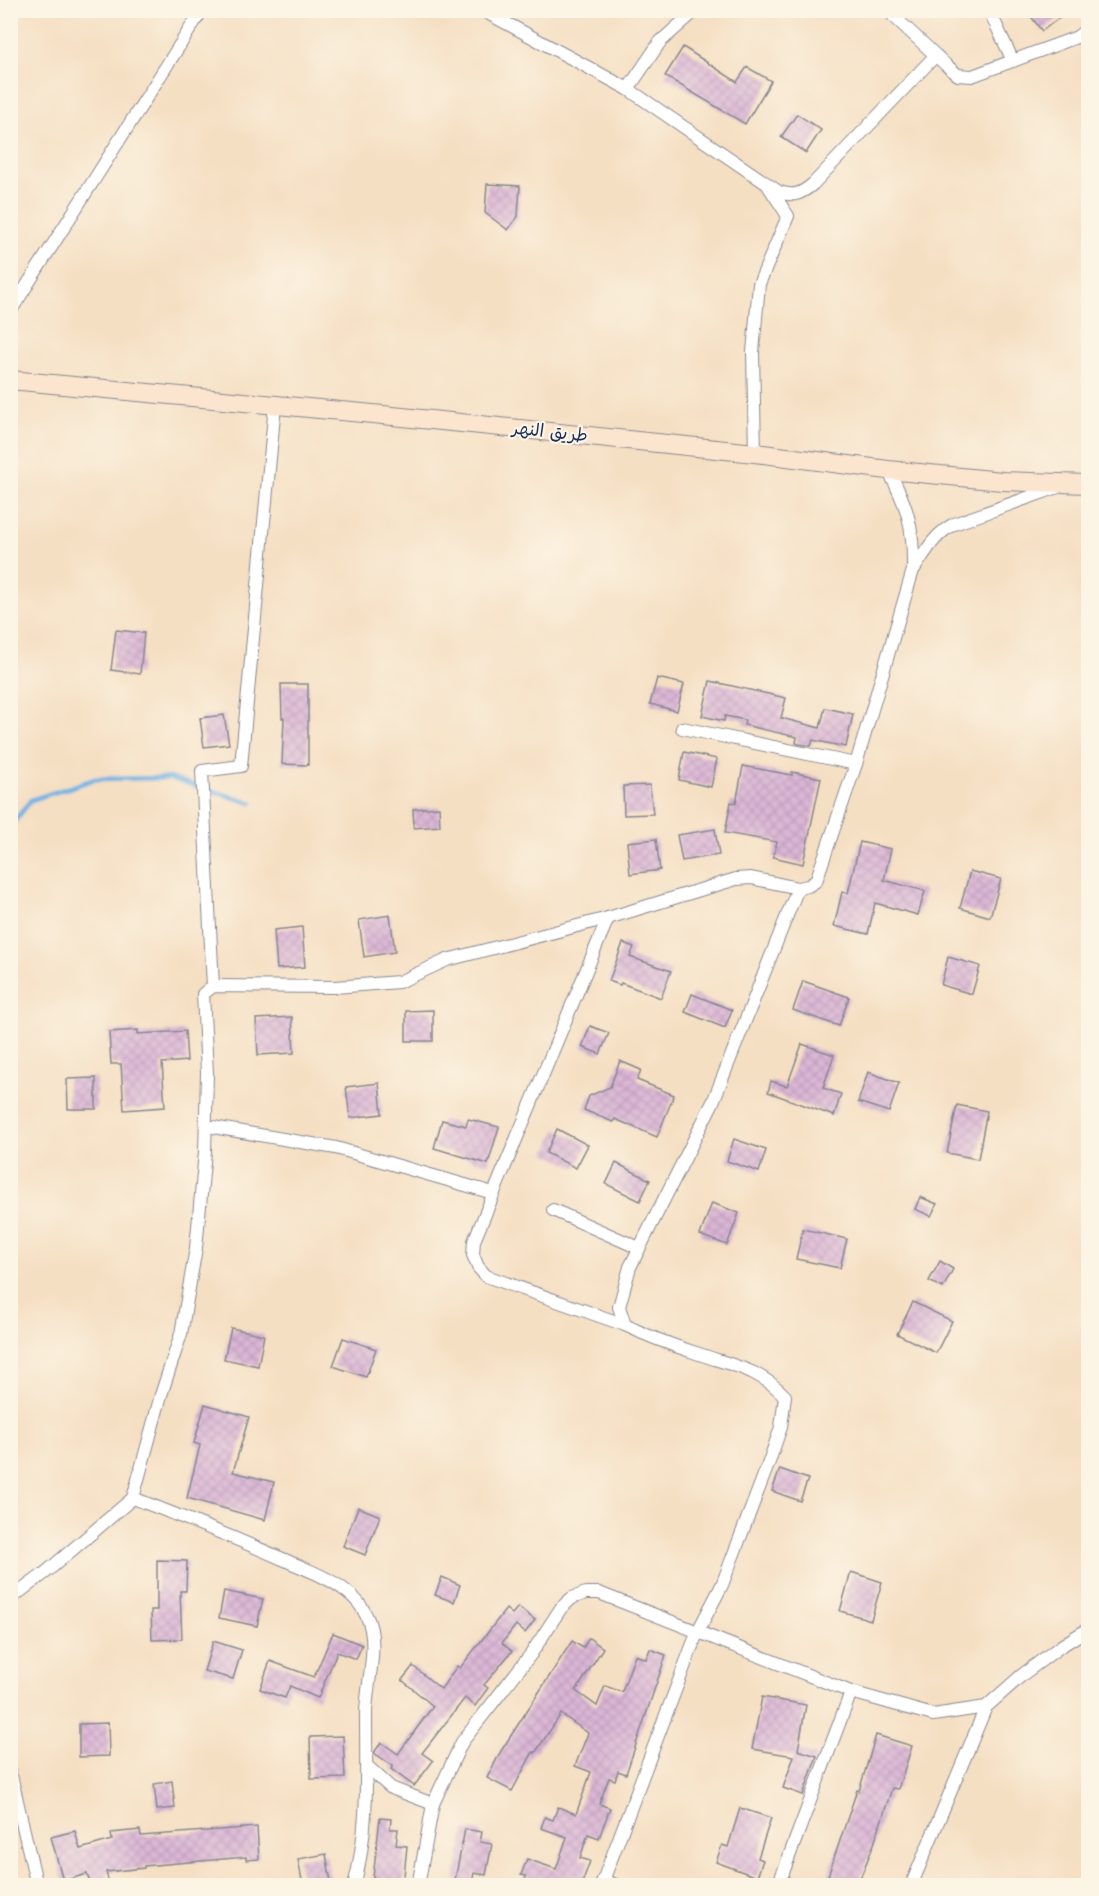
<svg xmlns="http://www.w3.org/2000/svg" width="1099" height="1896" font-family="'Comic Neue','Playpen Sans Arabic',sans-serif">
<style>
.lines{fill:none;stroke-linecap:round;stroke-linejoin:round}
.stream{stroke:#70b1e4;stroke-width:4.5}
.building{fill:url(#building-cross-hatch)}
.minor-casing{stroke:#888790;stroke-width:14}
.secondary-casing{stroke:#888790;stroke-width:20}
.minor{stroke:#fff;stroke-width:12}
.secondary{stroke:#fce5cf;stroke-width:18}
.labels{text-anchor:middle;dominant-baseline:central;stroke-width:4.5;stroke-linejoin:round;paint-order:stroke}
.street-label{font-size:18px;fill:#1b2f5e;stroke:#fcf5e5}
</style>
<defs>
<pattern id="building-cross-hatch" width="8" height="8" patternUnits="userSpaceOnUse" patternTransform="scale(1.5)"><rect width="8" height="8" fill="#dbb6d6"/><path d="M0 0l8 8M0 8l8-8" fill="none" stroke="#bb9dba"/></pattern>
</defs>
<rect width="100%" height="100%" fill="#fcf5e5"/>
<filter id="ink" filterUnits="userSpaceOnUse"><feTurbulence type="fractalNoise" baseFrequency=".0167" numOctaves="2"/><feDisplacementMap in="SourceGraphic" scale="12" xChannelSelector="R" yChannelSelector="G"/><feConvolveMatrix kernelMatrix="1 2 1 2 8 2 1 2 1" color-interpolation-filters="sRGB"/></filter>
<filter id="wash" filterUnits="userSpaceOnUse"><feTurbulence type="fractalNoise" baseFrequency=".008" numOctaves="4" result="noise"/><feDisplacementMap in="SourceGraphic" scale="24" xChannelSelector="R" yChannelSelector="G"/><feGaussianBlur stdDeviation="1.35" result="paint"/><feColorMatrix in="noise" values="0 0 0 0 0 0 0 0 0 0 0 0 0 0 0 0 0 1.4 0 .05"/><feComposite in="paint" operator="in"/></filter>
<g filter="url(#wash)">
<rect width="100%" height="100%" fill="#f5dfc3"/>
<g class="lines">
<polyline class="stream" points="10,827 31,800 95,779 170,778 252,803"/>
</g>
<g id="blocks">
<g class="building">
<polygon points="1026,10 1069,10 1042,31"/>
<polygon points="683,47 737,82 747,67 771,81 745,124 665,76"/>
<polygon points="797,114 821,130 806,153 781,137"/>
<polygon points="487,184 520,186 518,216 508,230 485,213"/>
<polygon points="116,630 144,633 140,674 111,670"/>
<polygon points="657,678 684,684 677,711 650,704"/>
<polygon points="710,681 786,698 781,718 820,728 825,708 853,714 846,747 813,740 811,746 799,744 796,743 797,737 744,725 745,720 725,716 724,721 702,716"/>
<polygon points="281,684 308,684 308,765 282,764 284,718 282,718"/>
<polygon points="224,715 229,744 204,747 200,718"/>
<polygon points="684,752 717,759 711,787 679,780"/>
<polygon points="743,766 792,775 792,772 821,778 803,864 773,857 777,842 725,833 731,802 736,803"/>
<polygon points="650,785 653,814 624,815 623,786"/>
<polygon points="439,807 440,826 414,828 413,809"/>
<polygon points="715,829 719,855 682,861 677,835"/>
<polygon points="656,839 660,870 630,874 627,842"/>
<polygon points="860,842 891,849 884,880 925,891 918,915 875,903 868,934 834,926 842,892 848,893"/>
<polygon points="970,871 1001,879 990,917 960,908"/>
<polygon points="390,915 395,952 364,957 359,920"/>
<polygon points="302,927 305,967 277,969 274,930"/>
<polygon points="623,943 634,947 630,957 671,971 661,998 621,983 620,985 609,981"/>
<polygon points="948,957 980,966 972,994 941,985"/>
<polygon points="803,981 849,997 839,1026 793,1010"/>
<polygon points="692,994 732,1010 725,1028 685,1012"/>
<polygon points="433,1010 433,1041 406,1041 406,1011"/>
<polygon points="292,1017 294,1053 258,1055 256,1019"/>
<polygon points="590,1026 609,1033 600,1054 582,1047"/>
<polygon points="138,1030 138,1034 185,1031 187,1061 162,1063 165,1107 124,1110 121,1064 111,1064 109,1032"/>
<polygon points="802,1044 834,1055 823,1088 841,1094 834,1116 768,1092 771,1081 787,1086"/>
<polygon points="620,1061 641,1070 637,1080 674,1095 657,1137 615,1119 613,1122 584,1110 589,1096 610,1087"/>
<polygon points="868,1072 899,1083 889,1112 858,1102"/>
<polygon points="96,1078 96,1109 68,1109 67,1079"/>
<polygon points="379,1083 382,1114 350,1118 346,1087"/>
<polygon points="957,1105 987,1111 978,1159 947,1153"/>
<polygon points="468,1119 499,1127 488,1164 434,1148 442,1120 466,1126"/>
<polygon points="557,1129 588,1145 576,1168 546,1153"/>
<polygon points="734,1139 766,1150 759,1172 727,1161"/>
<polygon points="616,1163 650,1180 640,1201 606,1184"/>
<polygon points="920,1197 937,1204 931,1216 915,1209"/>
<polygon points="712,1203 739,1213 727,1245 700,1235"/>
<polygon points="803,1229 847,1239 840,1268 796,1259"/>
<polygon points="940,1261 953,1269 943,1288 929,1281"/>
<polygon points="913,1302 952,1321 936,1353 897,1334"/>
<polygon points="231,1328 264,1335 258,1366 224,1359"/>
<polygon points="343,1338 376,1349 366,1377 333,1366"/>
<polygon points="205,1404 249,1417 233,1472 274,1482 265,1520 187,1498 200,1445 194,1443"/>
<polygon points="780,1469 808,1479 800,1501 772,1491"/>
<polygon points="358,1507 380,1516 365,1555 343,1546"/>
<polygon points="157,1560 187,1561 186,1591 180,1591 182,1639 152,1640 151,1610 157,1610"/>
<polygon points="851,1572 882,1582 871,1620 840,1611"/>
<polygon points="442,1577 460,1585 454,1602 435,1595"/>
<polygon points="224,1591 263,1599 257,1626 219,1618"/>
<polygon points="518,1607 535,1620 525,1633 516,1625 502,1643 512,1651 484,1685 488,1688 475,1706 465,1698 422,1753 433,1761 414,1786 391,1769 393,1766 374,1753 381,1742 398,1754 433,1706 402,1680 413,1666 441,1689 457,1666 460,1668 506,1609 512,1614"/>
<polygon points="333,1633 362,1645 356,1659 337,1652 318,1698 290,1686 285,1698 260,1689 270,1661 314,1677"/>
<polygon points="589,1638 603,1648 576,1691 597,1706 605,1686 622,1692 635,1655 646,1659 650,1649 666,1655 626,1774 618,1771 615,1780 609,1778 599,1804 610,1808 599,1838 588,1834 580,1858 590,1861 581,1886 524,1886 526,1876 521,1875 527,1859 556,1869 567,1837 541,1828 545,1817 553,1820 558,1807 576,1814 591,1772 575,1766 588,1733 561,1714 535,1753 533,1752 512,1791 487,1778 501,1751 572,1641 583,1648"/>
<polygon points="213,1641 242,1650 233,1679 204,1671"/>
<polygon points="762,1697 806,1705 798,1750 817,1756 803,1795 783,1788 794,1756 752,1749"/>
<polygon points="108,1723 109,1756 79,1757 79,1724"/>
<polygon points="876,1735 912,1746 898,1789 892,1788 874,1844 857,1886 854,1886 828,1876 857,1790 859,1791"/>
<polygon points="343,1736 345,1778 311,1779 310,1737"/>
<polygon points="172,1781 175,1808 157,1810 154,1784"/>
<polygon points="740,1808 771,1818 758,1858 763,1860 757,1877 716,1862 722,1845 728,1847"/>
<polygon points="380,1818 391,1819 390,1829 398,1829 396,1845 407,1846 403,1886 372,1886"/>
<polygon points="257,1827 259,1859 246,1860 246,1857 144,1866 144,1868 106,1872 109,1883 99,1886 91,1886 87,1874 63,1881 51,1837 75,1831 80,1849 112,1840 111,1833 140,1830 141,1836"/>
<polygon points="465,1829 482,1832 480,1842 492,1844 486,1875 474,1873 472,1884 455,1880"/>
<polygon points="326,1854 331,1882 303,1886 298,1859"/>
</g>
</g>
</g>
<g filter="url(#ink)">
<use href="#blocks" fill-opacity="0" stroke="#888790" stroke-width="1.5"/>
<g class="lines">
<g class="minor-casing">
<g id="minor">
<path d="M482 10 628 89 779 192C794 197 801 194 813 184L935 56"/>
<polyline points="887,10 946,65 958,75 972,76 1077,37 1086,30 1088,25"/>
<polyline points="989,10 1013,61"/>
<polyline points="628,89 660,42 696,10"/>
<polyline points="10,312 202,10"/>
<polyline points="755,453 753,352 759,284 788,216 769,187"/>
<path d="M914 569C926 551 935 534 954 524L1061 486"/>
<polyline points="682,728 856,764"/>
<polyline points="608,918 474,1241 473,1255 478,1267 486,1276 625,1325"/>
<polyline points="213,986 202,771 241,766 275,405"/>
<polyline points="213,1127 336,1148 493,1193"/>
<polyline points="553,1210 639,1248"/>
<path d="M133 1498C185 1518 235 1538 285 1560 305 1569 328 1577 346 1591 354 1597 362 1606 366 1615 381 1643 365 1687 366 1718 366 1775 369 1830 354 1886"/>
<polyline points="10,1599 45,1573 133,1498 161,1395 181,1334 196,1248 205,1152 207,1073 203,994 213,986 335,987 399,982 447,960 608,918 736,879 751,878 798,888"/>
<polyline points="368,1767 391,1788 433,1804"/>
<polyline points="10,1771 37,1886"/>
<polyline points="603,1880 618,1886"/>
<polyline points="418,1886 433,1804 462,1742 531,1654 561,1608 572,1598 586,1593 599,1593 851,1692 933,1715 986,1707 1022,1675 1061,1646 1088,1629"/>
<path d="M601 1886 697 1633 722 1585 769 1462 781 1427 785 1396C759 1369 734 1366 699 1354 674 1346 649 1337 625 1325L619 1307 630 1267 713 1102 798 888 808 886 816 881 856 764 913 570C914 529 908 506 888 470"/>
<polyline points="778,1886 851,1692"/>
<polyline points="911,1886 986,1707"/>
</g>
</g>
<g class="secondary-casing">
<polyline id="secondary" points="10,380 373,414 755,453 888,470 1002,481 1088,484"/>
</g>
<use href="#minor" class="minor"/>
<use href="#secondary" class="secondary"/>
</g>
</g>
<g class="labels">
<g class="street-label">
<text transform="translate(550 432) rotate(6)">طريق النهر</text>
</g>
</g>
<rect width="1099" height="1896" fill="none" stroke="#fcf5e5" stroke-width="36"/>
</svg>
